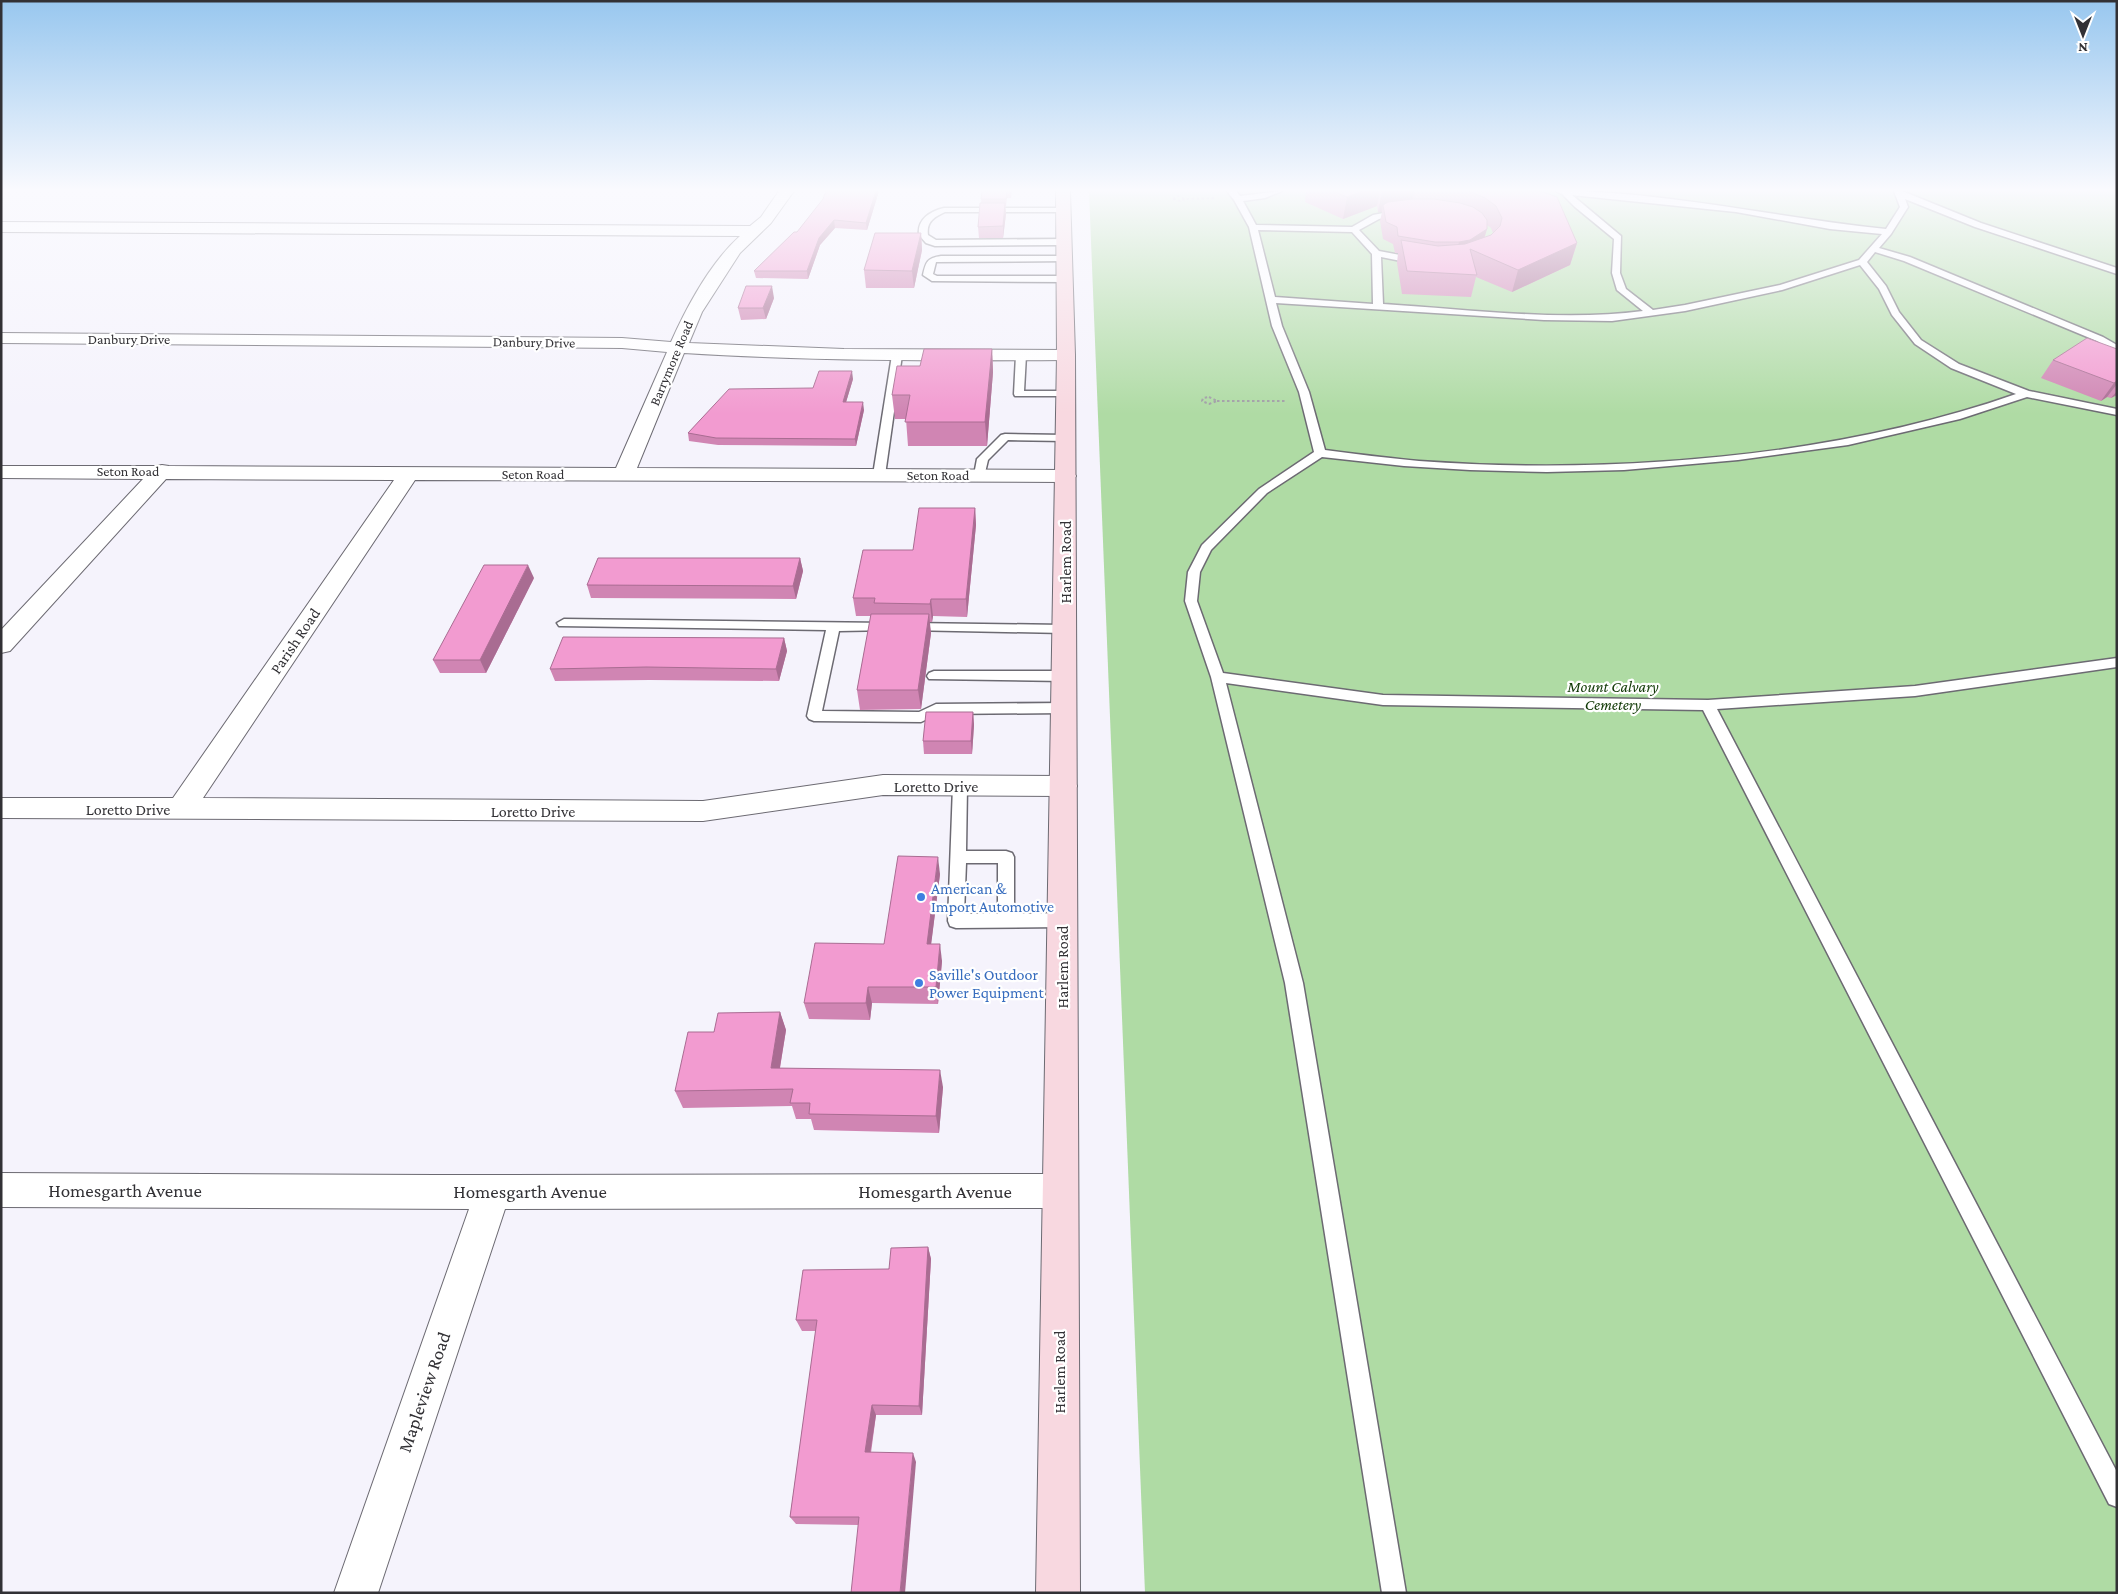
<svg xmlns="http://www.w3.org/2000/svg" width="2118" height="1594" font-family="'Crimson Pro',serif">
<style>
.green{fill:#afdba4}
.lines{fill:none;stroke-linecap:round;stroke-linejoin:round}
.service-casing{stroke:#6c6a72;stroke-width:3}
.minor-casing{stroke:#6c6a72;stroke-width:2}
.secondary-casing{stroke:#6c6a72;stroke-width:2}
.path{stroke:#a09ea5;stroke-width:2;stroke-dasharray:2.5 2.5;stroke-linecap:butt}
.service{fill:#fff;fill-rule:evenodd}
.minor{fill:#fff;fill-rule:evenodd}
.secondary{fill:#f8d8e0;fill-rule:evenodd}
.wall{fill:#d085b3;fill-rule:evenodd}
.shaded-wall{fill:#a96c92}
.building{fill:#f29bd0;stroke:#a96c92}
.shop-dot{fill:#3f7fe0;stroke:#fff;stroke-width:2}
.labels{text-anchor:middle;dominant-baseline:central;stroke-width:4.5;stroke-linejoin:round;paint-order:stroke}
.far-street-label{font-size:14px;fill:#323135;stroke:#fff}
.street-label{font-size:16px;fill:#323135;stroke:#fff}
.park-label{font-size:16px;font-style:italic;fill:#0f3804;stroke:#fff}
.shop-label{font-size:16px;fill:#366cbe;stroke:#fff;text-anchor:start}
.near-street-label{font-size:19px;fill:#323135;stroke:#fff}
</style>
<rect width="100%" height="100%" fill="#f5f3fc"/>
<polygon class="green" points="1089,191 2117,191 2117,1593 1145,1593"/>
<g class="lines">
<g class="service-casing">
<g id="service">
<path d="M1227 191H1236L1240 196 1282 191 1265 198 1243 201 1256 225 1352 227 1373 215 1404 209V213L1379 219 1359 230 1379 251 1416 258 1420 261 1416 264 1381 257 1383 304C1466 309 1561 322 1643 311L1617 290 1612 273 1614 239 1575 207 1562 194 1556 191C1667 191 1776 218 1886 229L1900 207 1894 191H1902L1981 223 2117 268V274L1975 227 1905 199 1908 207 1891 234 1879 248 1910 257 2103 337 2117 345V353L2097 341 1904 261 1875 252 1867 262 1886 286 1899 312 1921 340 1959 364 2029 391 2117 409V415L2027 397 1960 419 1848 445 1738 460 1624 470 1547 472 1470 470 1404 466 1322 457 1267 493 1211 550 1200 572 1197 601 1223 673 1383 695 1708 700 1915 686 2117 658V667L1915 696 1717 709 2117 1472V1507L2109 1504 1703 710 1383 705 1226 683 1303 983 1406 1593H1382L1285 983 1211 677 1185 601 1188 572 1202 545 1259 489 1314 452 1299 392 1272 326 1249 227 1234 200ZM1572 195 1736 212 1830 229 1882 234 1859 260 1780 285 1685 305 1653 310 1626 289 1620 273 1621 236ZM1258 230 1352 232 1372 254 1373 304 1275 297ZM1860 265 1879 289 1892 315 1915 344 1951 368 2016 394C1834 458 1611 475 1419 461 1387 458 1356 454 1325 450L1309 392 1282 326 1276 303 1544 320 1612 321 1685 311 1782 290Z"/>
<path d="M944 208H1064L1068 210 1064 212H945C934 217 926 222 928 235L936 240 1064 239 1068 242 1064 245 935 246 926 243 919 235C917 219 931 211 944 208Z"/>
<path d="M941 256H1065L1069 259 1068 261 936 262 933 274 937 276H1065L1070 279 1065 282 932 281 923 275C926 262 927 258 941 256Z"/>
<polygon points="897,352 902,355 885,475 879,478 873,475 892,355"/>
<polygon points="1021,352 1026,355 1024,391 1066,391 1070,392 1071,394 1070,396 1015,396 1014,394 1016,355"/>
<polygon points="1005,434 1066,435 1071,438 1066,441 1008,440 988,460 984,477 976,477 974,475 977,459 1001,435"/>
<polygon points="564,619 888,623 893,624 895,627 893,630 839,631 822,711 919,712 936,704 1064,703 1069,705 1071,708 1069,711 1064,713 938,714 921,722 814,721 809,719 807,716 826,630 559,626 557,623"/>
<polygon points="911,623 1064,625 1071,629 1064,633 906,630 904,627 906,624"/>
<polygon points="934,671 1064,671 1069,673 1071,676 1069,679 1064,681 929,679 927,676 929,673"/>
<path d="M960 781 965 782 967 786 966 851H1006L1012 853 1014 857V914L1062 913 1068 915 1070 920 1068 925 1062 927 956 928 950 926 948 921 953 786 955 782ZM966 863H998V914H964Z"/>
</g>
</g>
<g class="minor-casing">
<g id="minor">
<path d="M779 191H794L771 223 740 253 702 312 689 343 844 349 1066 350 1072 351 1075 355 1072 359 1066 360C939 361 812 361 684 353L637 468 1066 470 1073 472 1076 476 1073 480 1066 482 415 480 203 798 703 801 883 775 1063 776 1073 779 1077 786 1073 793 1063 796 883 795 703 821 1 818V798H173L394 480 166 479 10 651 1 653V630L143 479 1 478V466H156L162 465 169 466 616 468 667 352 622 348 1 343V333L622 338 671 342C687 306 711 262 740 236L1 232V222L750 226 761 217Z"/>
<polygon points="1,1173 436,1175 1060,1174 1073,1179 1078,1191 1073,1203 1060,1208 505,1209 378,1593 334,1593 469,1209 1,1207"/>
</g>
</g>
<g class="secondary-casing">
<polygon id="secondary" points="1056,191 1070,191 1075,355 1080,1593 1036,1593 1057,355"/>
</g>
<g class="path">
<polyline points="1173,199 1178,196 1185,199 1216,198"/>
<polyline points="1173,199 1180,201 1185,199"/>
<polygon points="1209,397 1217,401 1209,404 1202,401 1203,398"/>
<polyline points="1217,401 1287,401"/>
</g>
<use href="#service" class="service"/>
<use href="#minor" class="minor"/>
<use href="#secondary" class="secondary"/>
</g>
<g class="wall">
<polygon points="879,191 867,230 835,228 820,245 808,279 756,278 754,271 797,232"/>
<polygon points="982,191 1012,191 1011,198 1007,198 1006,206 1005,206 1006,214 1003,238 979,238 978,227 981,203"/>
<path d="M1306 191H1540L1577 243 1570 265 1512 292 1476 277 1471 297 1402 294 1397 263 1398 253H1395L1393 244 1383 239 1380 221 1382 212H1378L1377 206 1343 219 1305 202ZM1487 225 1491 228 1493 233 1491 235 1484 238 1487 229Z"/>
<polygon points="921,233 922,250 914,288 866,288 864,270"/>
<polygon points="774,298 766,319 741,320 738,308"/>
<polygon points="992,349 993,372 987,446 908,446 906,419 895,419 892,395 920,366"/>
<polygon points="2117,349 2117,395 2111,398 2107,397 2101,401 2041,378 2053,360"/>
<polygon points="853,379 846,402 864,410 856,446 718,445 689,441 688,433"/>
<polygon points="975,508 976,525 967,617 933,616 932,622 929,622 931,633 921,709 860,710 857,690 871,616 856,616 853,598 913,550"/>
<polygon points="800,558 803,571 796,599 591,598 587,585"/>
<polygon points="534,578 486,673 440,673 433,660"/>
<polygon points="784,638 787,651 779,681 650,680 555,681 550,669"/>
<polygon points="973,712 974,725 972,754 924,754 923,741"/>
<polygon points="940,874 931,944 942,961 938,1004 872,1003 870,1020 809,1019 804,1003 884,944"/>
<polygon points="780,1012 786,1030 780,1068 943,1087 939,1133 814,1130 811,1119 796,1119 792,1106 683,1108 675,1091"/>
<polygon points="928,1247 931,1259 922,1415 876,1415 871,1453 916,1462 858,1525 796,1524 790,1517 816,1331 802,1331 796,1320"/>
</g>
<g class="shaded-wall">
<polygon points="876,191 879,191 867,230 866,223"/>
<polygon points="1363,191 1380,191 1377,206 1343,219 1347,197"/>
<polygon points="1382,191 1415,191 1411,207 1383,205 1382,212 1378,212"/>
<polygon points="1005,203 1006,214 1003,238 1003,226"/>
<polygon points="834,220 835,228 820,245 808,279 807,271 819,238"/>
<polygon points="1487,229 1482,246 1470,249 1454,259 1459,242"/>
<polygon points="921,233 922,250 914,288 912,271"/>
<polygon points="1577,243 1570,265 1512,292 1518,270"/>
<polygon points="772,286 774,298 766,319 763,308"/>
<polygon points="992,349 993,372 987,446 985,422"/>
<polygon points="852,371 853,379 844,409 843,402"/>
<polygon points="2117,381 2117,384 2107,397 2101,401 2114,383"/>
<polygon points="2117,391 2117,395 2111,398"/>
<polygon points="863,402 864,410 856,446 855,439"/>
<polygon points="975,508 976,525 967,617 966,599"/>
<polygon points="800,558 803,571 796,599 793,586"/>
<polygon points="528,565 534,578 486,673 480,660"/>
<polygon points="931,599 933,616 932,622 930,604"/>
<polygon points="929,614 931,633 921,709 918,690"/>
<polygon points="784,638 787,651 779,681 776,669"/>
<polygon points="973,712 974,725 972,754 971,741"/>
<polygon points="938,857 940,874 929,961 927,944"/>
<polygon points="940,944 942,961 938,1004 936,987"/>
<polygon points="868,987 872,1003 870,1020 866,1003"/>
<polygon points="780,1012 786,1030 777,1085 771,1068"/>
<polygon points="940,1070 943,1087 939,1133 936,1116"/>
<polygon points="928,1247 931,1259 922,1415 919,1406"/>
<polygon points="872,1405 876,1415 869,1461 865,1452"/>
<polygon points="913,1453 916,1462 905,1593 900,1593"/>
</g>
<g class="building">
<polygon points="826,191 876,191 866,223 834,220 819,238 807,271 754,271 794,232 797,232 823,199"/>
<polygon points="982,191 1007,191 1006,199 981,199"/>
<polygon points="1333,191 1363,191 1347,197"/>
<polygon points="1469,191 1540,191 1557,197 1577,243 1518,270 1470,249 1477,275 1407,271 1401,240 1438,246 1465,244 1491,235 1500,226 1502,218 1496,206 1485,198"/>
<polygon points="1413,199 1434,199 1460,203 1473,207 1482,213 1487,220 1487,229 1470,240 1459,242 1435,242 1398,236 1397,227 1386,222 1383,205 1388,202"/>
<polygon points="980,203 1005,203 1003,226 978,227"/>
<polygon points="875,233 921,233 912,271 864,270"/>
<polygon points="746,286 772,286 763,308 738,308"/>
<polygon points="2087,338 2117,349 2117,381 2114,383 2053,360"/>
<polygon points="924,349 992,349 985,422 905,422 910,395 892,395 897,366 920,366"/>
<polygon points="819,371 852,371 843,402 863,402 855,439 716,438 688,433 729,389 813,388"/>
<polygon points="919,508 975,508 966,599 931,599 930,604 874,603 875,598 853,598 863,550 913,550"/>
<polygon points="598,558 800,558 793,586 587,585"/>
<polygon points="484,565 528,565 480,660 433,660"/>
<polygon points="871,614 929,614 918,690 857,690"/>
<polygon points="563,637 784,638 776,669 646,667 550,669"/>
<polygon points="926,712 973,712 971,741 923,741"/>
<polygon points="898,856 938,857 927,944 940,944 936,987 868,987 866,1003 804,1003 815,943 884,944"/>
<polygon points="780,1012 771,1068 940,1070 936,1116 809,1114 810,1103 790,1103 793,1089 675,1091 688,1032 714,1032 718,1013"/>
<polygon points="928,1247 919,1406 872,1405 865,1452 913,1453 900,1593 851,1593 859,1517 790,1517 817,1320 796,1320 803,1270 889,1269 891,1248"/>
</g>
<linearGradient id="sky" x2="0" y2="1"><stop stop-color="#98c7ef"/><stop offset="0.46" stop-color="#fafafe"/><stop offset="1" stop-color="#fafafe" stop-opacity="0"/></linearGradient>
<rect width="2118" height="414" fill="url(#sky)"/>
<g class="shop-dot">
<circle cx="921" cy="897" r="5"/>
<circle cx="919" cy="983" r="5"/>
</g>
<g class="labels">
<g class="far-street-label">
<text x="129" y="339">Danbury Drive</text>
<text transform="translate(534 342) rotate(1)">Danbury Drive</text>
<text transform="translate(671 363) rotate(-67)">Barrymore Road</text>
<text x="128" y="471">Seton Road</text>
<text x="533" y="474">Seton Road</text>
<text x="938" y="475">Seton Road</text>
</g>
<g class="street-label">
<text transform="translate(1065 562) rotate(-90)">Harlem Road</text>
<text transform="translate(295 641) rotate(-56)">Parish Road</text>
<text x="936" y="786">Loretto Drive</text>
<text x="128" y="809">Loretto Drive</text>
<text x="533" y="811">Loretto Drive</text>
<text transform="translate(1062 967) rotate(-90)">Harlem Road</text>
<text transform="translate(1059 1372) rotate(-90)">Harlem Road</text>
</g>
<g class="park-label">
<text x="1613" y="686">Mount Calvary<tspan x="1613" dy="18">Cemetery</tspan></text>
</g>
<g class="shop-label">
<text x="931" y="888">American &amp;<tspan x="931" dy="18">Import Automotive</tspan></text>
<text x="929" y="974">Saville's Outdoor<tspan x="929" dy="18">Power Equipment</tspan></text>
</g>
<g class="near-street-label">
<text x="125" y="1190">Homesgarth Avenue</text>
<text x="530" y="1191">Homesgarth Avenue</text>
<text x="935" y="1191">Homesgarth Avenue</text>
<text transform="translate(424 1392) rotate(-71)">Mapleview Road</text>
</g>
</g>
<rect width="2118" height="1594" fill="none" stroke="#323135" stroke-width="5"/>
<g transform="translate(2083 35) rotate(180)" stroke="#ffffff" stroke-width="4" paint-order="stroke">
<path d="M0-4L9 19L0 12L-9 19Z" fill="#323135"/>
<text y="-8" font-size="14" font-weight="bold" text-anchor="middle" fill="#323135">N</text>
</g>
</svg>
